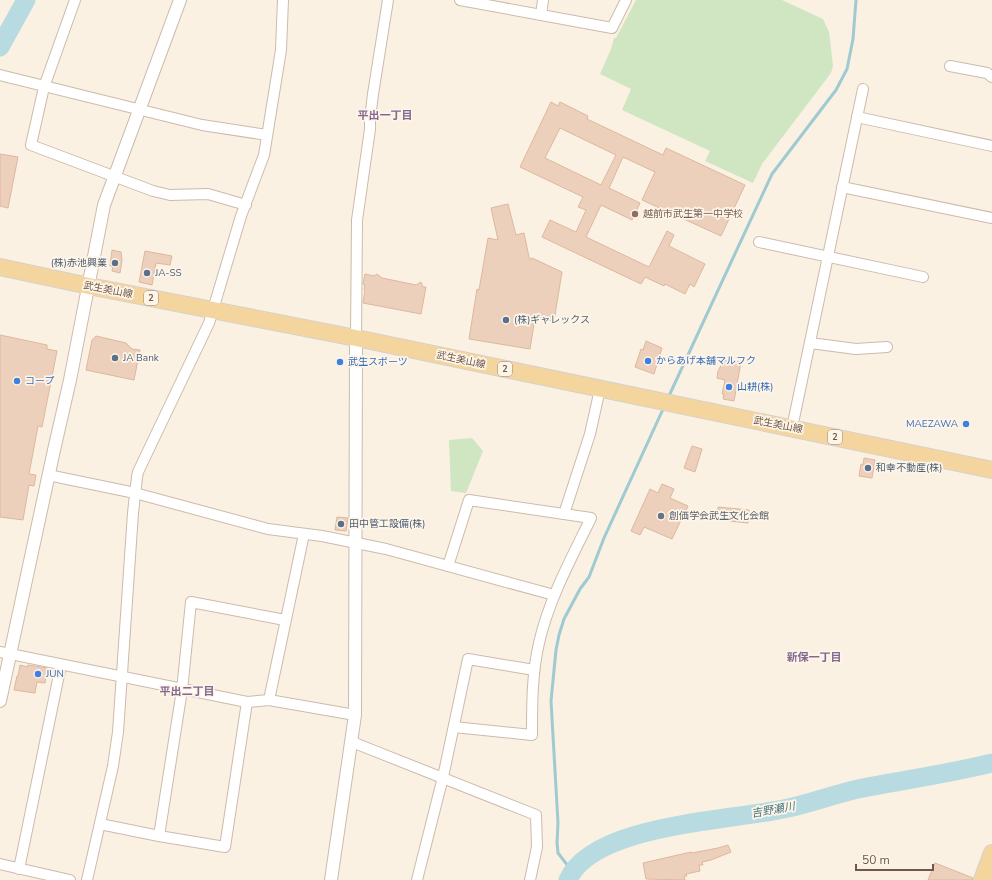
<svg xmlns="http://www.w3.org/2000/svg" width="992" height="880" font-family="'Nunito Sans','Noto Sans JP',sans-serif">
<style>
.green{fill:#d0e6c2}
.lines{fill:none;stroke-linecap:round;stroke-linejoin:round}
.stream{stroke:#9fcad2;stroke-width:3}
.river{stroke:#b8dbe1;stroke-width:19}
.building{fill:#edd0bc;stroke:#deb79d;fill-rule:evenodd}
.minor-casing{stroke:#ccbbac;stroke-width:12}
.tertiary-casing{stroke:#ccbbac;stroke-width:14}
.primary-casing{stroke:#d7d0cd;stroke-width:18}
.minor{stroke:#fff;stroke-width:10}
.tertiary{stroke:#fff;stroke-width:12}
.primary{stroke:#f4d59e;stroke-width:16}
.education-dot{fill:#8d6e63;stroke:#fdf5e7;stroke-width:1.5}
.service-dot{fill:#5c6f8a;stroke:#fdf5e7;stroke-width:1.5}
.shop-dot{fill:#3f7fe0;stroke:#fdf5e7;stroke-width:1.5}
.worship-dot{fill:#6b7280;stroke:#fdf5e7;stroke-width:1.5}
.labels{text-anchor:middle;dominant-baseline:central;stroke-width:3.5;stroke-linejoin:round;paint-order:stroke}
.shield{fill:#fdf5e7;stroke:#9a877a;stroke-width:1}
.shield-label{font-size:9px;font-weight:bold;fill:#6f584b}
.education-label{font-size:10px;fill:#785e54;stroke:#fdf5e7;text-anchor:start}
.service-label{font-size:10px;fill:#4e5e75;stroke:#fdf5e7;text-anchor:start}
.street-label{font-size:10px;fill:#6f584b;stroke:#fdf5e7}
.shop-label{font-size:10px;fill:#366cbe;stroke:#fdf5e7;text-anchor:start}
.worship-label{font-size:10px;fill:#5b616d;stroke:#fdf5e7;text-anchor:start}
.neighbourhood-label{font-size:11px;font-weight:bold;fill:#846692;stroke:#fdf5e7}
.water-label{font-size:11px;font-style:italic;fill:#477781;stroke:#fdf5e7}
</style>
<rect width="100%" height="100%" fill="#faf1e2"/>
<g class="green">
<polygon points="636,0 782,0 823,19 829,32 831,48 833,66 831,73 762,164 753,183 705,161 710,151 622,110 631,89 600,74 611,49 614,38 616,38"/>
<polygon points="472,438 483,451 466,493 451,491 449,440"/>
</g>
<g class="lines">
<g class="stream">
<polyline points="668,398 772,174 836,90 847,69 853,39 856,0"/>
<polyline points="572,871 558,853 557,843 558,823 551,701 556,650 559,635 564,619 580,589 589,577 604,538 664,407"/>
</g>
<g class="river">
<polyline points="0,47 26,0"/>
<path d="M568 880C593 823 734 821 788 808 812 803 835 794 858 789 903 780 948 774 992 763"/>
</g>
</g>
<g class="building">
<path d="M551 102 558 106 560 102 588 116 587 119 663 155 666 148 745 185 721 236 642 200 655 172 623 157 609 188 640 203 632 220 601 205 586 237 649 267 667 231 674 235 669 246 705 264 694 287 690 284 685 294 665 284 664 286 645 277 641 284 542 237 550 220 576 232 586 210 578 207 583 197 520 167ZM560 128 616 155 601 185 545 158Z"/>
<polygon points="0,154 18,157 8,208 0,206"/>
<polygon points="508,204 516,235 524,233 529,257 531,260 532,258 562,272 554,321 535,318 530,349 469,339 477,289 479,290 488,238 498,240 491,208"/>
<polygon points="112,250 121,252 122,260 120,273 112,271 113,266 110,266"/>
<polygon points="145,251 172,256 170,265 156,263 152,285 139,282"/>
<polygon points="365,274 374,276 377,274 382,278 416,285 421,282 423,287 426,287 421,314 363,303 365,290 364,289 365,285 363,284"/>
<polygon points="0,335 47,345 47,349 57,351 42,427 38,426 29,474 36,475 34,486 29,485 23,520 0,517"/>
<polygon points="96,336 126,343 132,349 140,350 134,380 86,370 92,340"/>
<polygon points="646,341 662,348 654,374 635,367 641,349 643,350"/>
<polygon points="728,359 741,362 734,401 723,399 724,394 722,394 725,380 717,378 718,371 724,360 728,361"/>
<polygon points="692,446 702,449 695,472 684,468"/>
<polygon points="864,458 875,460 872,478 859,476 861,464 863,465"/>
<polygon points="662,484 674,489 670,498 688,506 672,539 644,527 640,535 631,531 650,489 658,493"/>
<polygon points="718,507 749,510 748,523 711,519 712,511 718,512"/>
<polygon points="337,517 348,518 346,531 335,530"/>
<polygon points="20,665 27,667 28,665 47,668 45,683 37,682 35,693 14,690 17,676 18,676"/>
<polygon points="728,845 731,852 711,860 702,862 703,865 699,865 700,871 686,874 687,876 684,876 685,880 646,879 643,863 691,852 692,853 718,848"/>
<polygon points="935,863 973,878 973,880 928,880"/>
</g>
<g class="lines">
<g class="minor-casing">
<g id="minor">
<polyline points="75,0 44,87 31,145 153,191 170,195 208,194 246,205"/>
<polyline points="460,0 612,28 626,0"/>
<polyline points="541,15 543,0"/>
<polyline points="950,66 987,73 992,77"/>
<polyline points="0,75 202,125 267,135"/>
<polyline points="857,117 992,146"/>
<polyline points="842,187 992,218"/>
<polyline points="759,242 923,277"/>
<polyline points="356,338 357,220 370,129 370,119 373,94 388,0"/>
<polyline points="810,343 856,349 887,347"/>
<polyline points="792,428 863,89"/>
<polyline points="48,475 135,493 268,529 322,536 386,549 554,595"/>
<polyline points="564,514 590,434 600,389"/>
<path d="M448 566 469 500 591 518C571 559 549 599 539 643 532 673 532 704 532 735L454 727"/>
<polyline points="0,652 247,702 269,700 355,715"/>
<polyline points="269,700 304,534"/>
<polyline points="352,742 536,815 537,847 530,880"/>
<polyline points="100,824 159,836 225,847 247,702"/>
<polyline points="159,836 182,690 191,602 285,620"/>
<polyline points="0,864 70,880"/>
<polyline points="19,869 61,665"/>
<polyline points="87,880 113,766 118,732 133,513 137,477 138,472 209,323 241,216 264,155 281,50 283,0"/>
<polyline points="417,880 443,777 468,659 534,670"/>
</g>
</g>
<g class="tertiary-casing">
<g id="tertiary">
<polyline points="0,701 54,450 70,380 104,205 180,0"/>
<polyline points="331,880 355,715 356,338"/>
</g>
</g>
<g class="primary-casing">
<g id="primary">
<polyline points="0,267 89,286 356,338 992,470"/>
<polyline points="982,880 992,853"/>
</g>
</g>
<use href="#minor" class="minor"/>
<use href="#tertiary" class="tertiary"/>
<use href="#primary" class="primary"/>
</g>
<circle class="education-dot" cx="635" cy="214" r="4"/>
<g class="service-dot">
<circle cx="115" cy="263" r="4"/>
<circle cx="147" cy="273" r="4"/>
<circle cx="506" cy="320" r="4"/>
<circle cx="115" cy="358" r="4"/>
<circle cx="868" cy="468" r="4"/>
<circle cx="341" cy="524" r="4"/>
</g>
<g class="shop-dot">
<circle cx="648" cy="361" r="4"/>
<circle cx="340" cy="362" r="4"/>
<circle cx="17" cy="381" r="4"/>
<circle cx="729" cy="387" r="4"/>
<circle cx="966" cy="424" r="4"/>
<circle cx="38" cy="674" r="4"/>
</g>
<circle class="worship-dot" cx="661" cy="516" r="4"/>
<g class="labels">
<g class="shield">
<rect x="144" y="291" width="14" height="14" rx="3"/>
<rect x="498" y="362" width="14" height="14" rx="3"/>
<rect x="828" y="430" width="14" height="14" rx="3"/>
</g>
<g class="shield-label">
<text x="151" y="298">2</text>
<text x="505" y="369">2</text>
<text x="835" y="437">2</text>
</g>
<g class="education-label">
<text x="643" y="214">越前市武生第一中学校</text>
</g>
<g class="service-label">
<text x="107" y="263" text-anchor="end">(株)赤池興業</text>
<text x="155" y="273">JA-SS</text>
<text x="514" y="320">(株)ギャレックス</text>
<text x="123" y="358">JA Bank</text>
<text x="876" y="468">和幸不動産(株)</text>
<text x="349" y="524">田中管工設備(株)</text>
</g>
<g class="street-label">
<text transform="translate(108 290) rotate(11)">武生美山線</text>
<text transform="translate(461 360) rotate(12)">武生美山線</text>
<text transform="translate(778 425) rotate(11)">武生美山線</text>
</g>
<g class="shop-label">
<text x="656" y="361">からあげ本舗マルフク</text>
<text x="348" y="362">武生スポーツ</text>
<text x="25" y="381">コープ</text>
<text x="737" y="387">山耕(株)</text>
<text x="958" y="424" text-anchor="end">MAEZAWA</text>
<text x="46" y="674">JUN</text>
</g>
<g class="worship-label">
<text x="669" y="516">創価学会武生文化会館</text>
</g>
<g class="neighbourhood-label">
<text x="385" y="115">平出一丁目</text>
<text x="814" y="657">新保一丁目</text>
<text x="187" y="691">平出二丁目</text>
</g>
<g class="water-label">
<text transform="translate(773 810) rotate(-10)">吉野瀬川</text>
</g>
</g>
<path d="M856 864v6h77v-6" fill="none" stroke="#6f584b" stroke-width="2"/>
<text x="862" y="864" font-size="12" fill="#6f584b" stroke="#fdf5e7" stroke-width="3" paint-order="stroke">50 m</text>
</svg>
